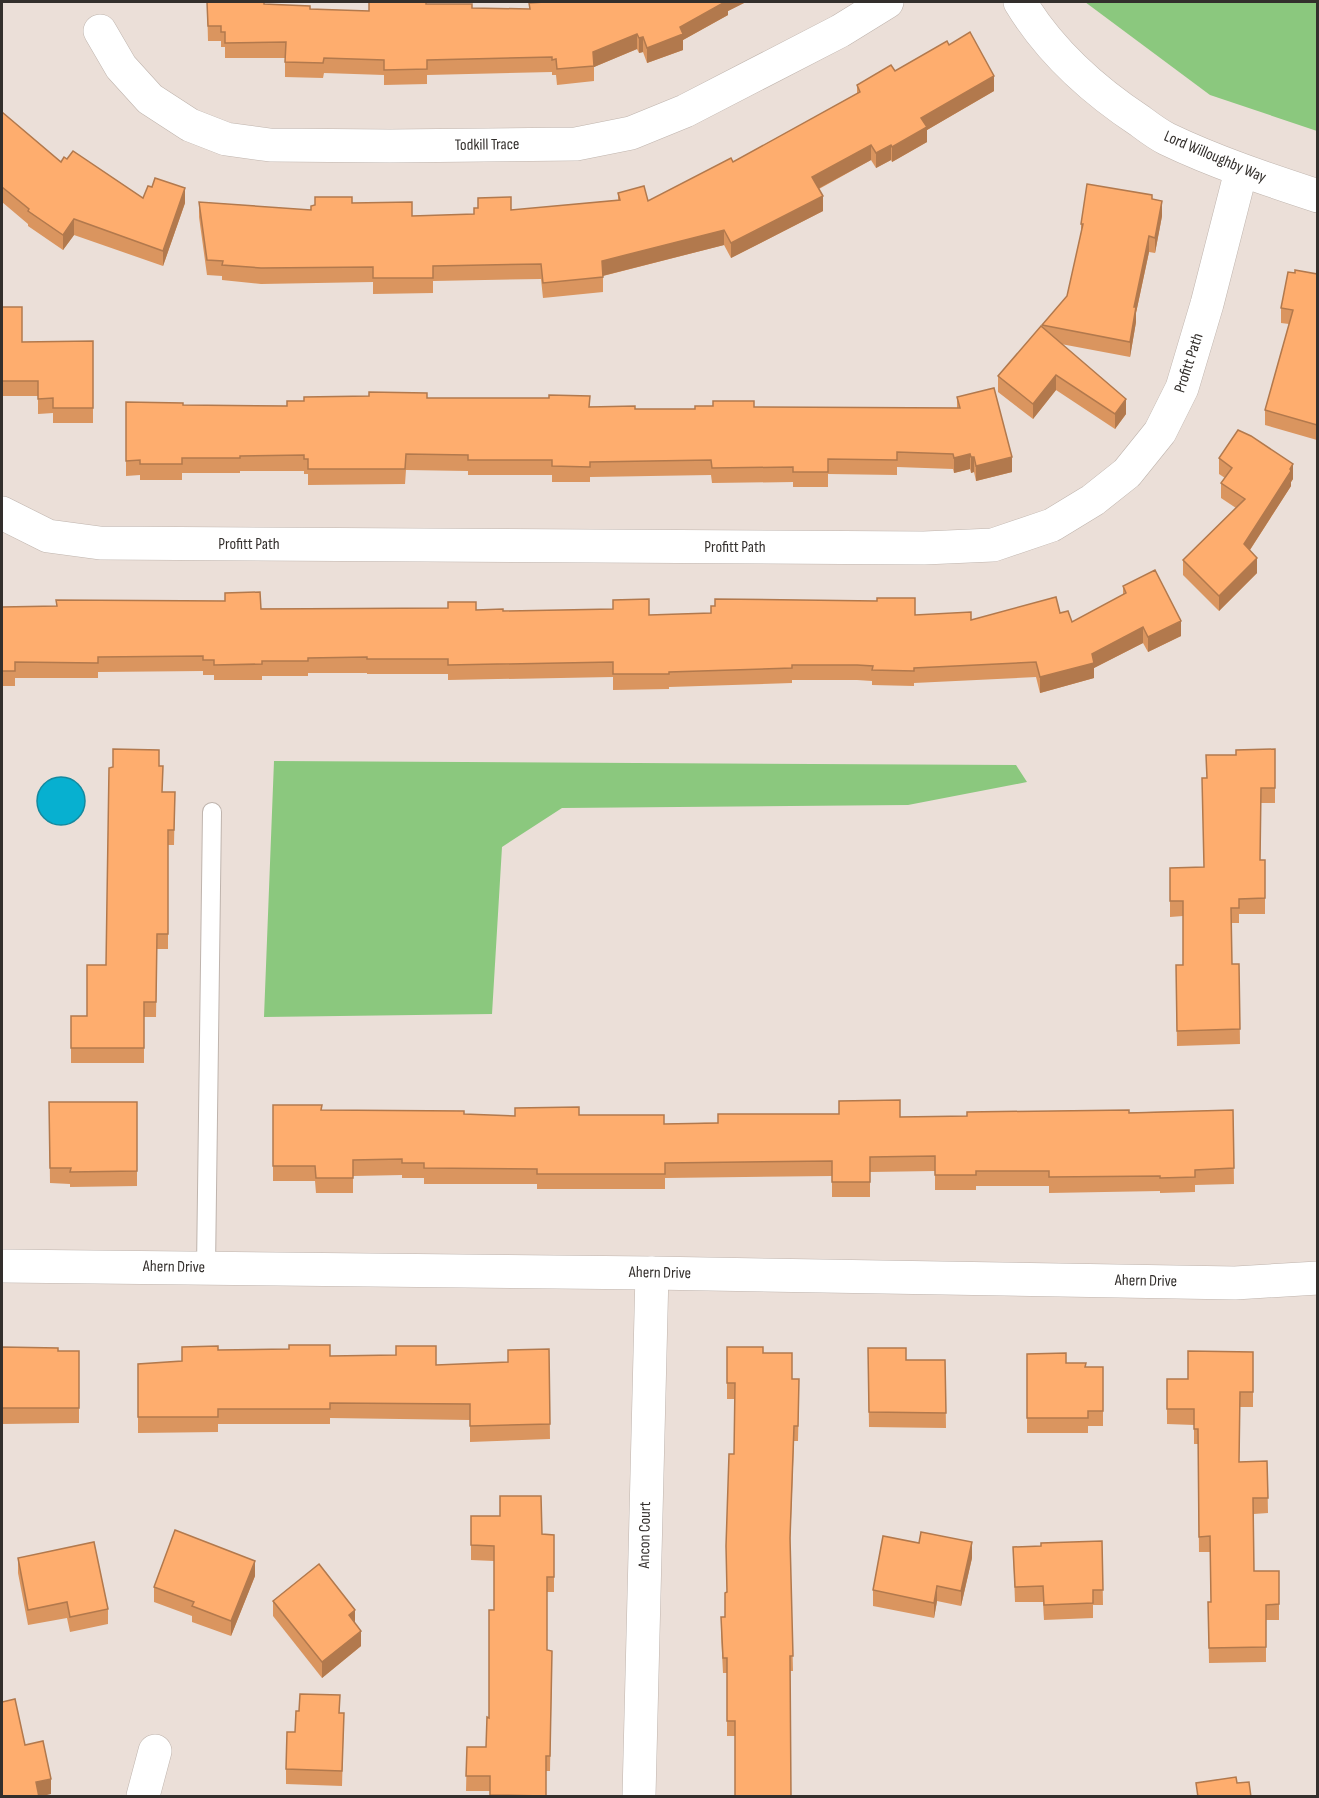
<svg xmlns="http://www.w3.org/2000/svg" width="1319" height="1798" font-family="'Sofia Sans Condensed',sans-serif">
<style>
.green{fill:#8bc87e}
.water{fill:#07b0d0;stroke:#14899f;stroke-width:1.5}
.lines{fill:none;stroke-linecap:round;stroke-linejoin:round}
.lane-casing{stroke:#bfb4ad;stroke-width:20}
.street-casing{stroke:#bfb4ad;stroke-width:34}
.lane{stroke:#fff;stroke-width:18}
.street{stroke:#fff;stroke-width:33}
.wall{fill:#da955f}
.shaded-wall{fill:#b2794d}
.building{fill:#fead6e;stroke:#b2794d;stroke-width:1.5}
.labels{text-anchor:middle;dominant-baseline:central;stroke-width:4.5;stroke-linejoin:round;paint-order:stroke}
.street-label{font-size:16px;fill:#332f2c;stroke:#fff}
</style>
<rect width="100%" height="100%" fill="#ebdfd8"/>
<g class="green">
<polygon points="1085,2 1317,2 1317,131 1210,95"/>
<polygon points="274,761 1016,765 1027,782 908,805 562,808 502,847 492,1014 264,1017"/>
</g>
<circle class="water" cx="61" cy="801" r="24"/>
<g class="lines">
<g class="lane-casing">
<polyline id="lane" points="206,1268 212,812"/>
</g>
<g class="street-casing">
<g id="street">
<path d="M1020 2C1049 50 1093 90 1140 121 1148 127 1157 134 1167 139 1215 162 1266 179 1318 196"/>
<polyline points="100,31 121,67 150,99 190,125 226,139 270,145 390,146 576,144 631,133 685,111 840,31 887,2"/>
<polyline points="2,513 48,536 100,543 924,548 993,545 1052,525 1093,500 1127,473 1160,432 1182,388 1207,304 1241,171"/>
<polyline points="2,1266 652,1273 1235,1283 1318,1278"/>
<polyline points="143,1796 155,1751"/>
<polyline points="639,1796 652,1273"/>
</g>
</g>
<use href="#lane" class="lane"/>
<use href="#street" class="street"/>
</g>
<g class="wall">
<polygon points="207,2 264,4 310,9 369,11 426,4 472,8 529,9 529,3 544,2 746,2 728,11 728,15 683,40 683,50 647,63 643,52 639,53 637,49 594,67 594,81 557,85 556,75 552,75 552,72 427,75 427,84 384,85 384,75 324,73 323,78 285,77 285,58 225,58 225,47 221,47 221,41 208,41"/>
<polygon points="949,45 994,91 927,130 927,142 892,162 891,160 876,168 871,160 819,189 823,211 731,258 724,245 603,276 603,292 543,298 541,279 433,281 433,293 373,294 373,282 261,284 222,280 222,276 207,275 199,217 199,202 311,210 352,203 412,216 474,214 618,200 618,193 648,201 733,162 857,94 857,85 895,71"/>
<polygon points="2,112 61,162 143,198 185,203 163,266 74,235 63,250 28,226 28,224 2,202"/>
<polygon points="1152,199 1162,216 1155,253 1149,252 1136,313 1136,322 1130,357 1061,344 1126,414 1115,429 1056,390 1033,419 998,392 998,376 1042,328 1042,325 1067,296 1081,234 1081,224"/>
<polygon points="1295,273 1317,274 1317,440 1265,425 1265,410 1289,324 1281,323 1281,308"/>
<polygon points="2,307 22,342 93,341 93,423 53,423 53,413 38,414 38,396 2,396"/>
<polygon points="957,397 1012,472 976,481 974,472 971,473 970,469 954,473 953,469 897,467 897,475 828,474 828,487 793,487 793,482 712,483 711,475 590,477 590,482 552,482 552,475 468,475 468,471 406,470 405,484 308,485 308,474 304,474 304,471 240,471 240,473 182,473 182,480 140,480 140,475 126,476 126,402 183,405 287,406 427,398 635,409 695,409 754,407 957,408"/>
<polygon points="1219,458 1293,479 1291,482 1291,486 1250,550 1257,573 1219,611 1183,575 1183,560 1236,508 1221,498 1221,483 1225,478 1219,474"/>
<polygon points="1123,586 1181,636 1148,652 1143,643 1094,668 1094,678 1040,693 1036,677 914,683 914,686 872,685 872,681 857,680 792,680 792,683 669,687 669,689 613,690 613,677 448,680 448,674 367,674 367,673 308,673 308,676 262,676 262,680 214,680 214,675 203,675 203,671 98,672 98,678 15,678 15,686 2,686 2,607 476,610 649,615 915,615 971,620 1060,613 1072,622 1123,595"/>
<polygon points="1275,749 1275,803 1261,803 1260,860 1265,860 1265,914 1239,914 1239,923 1231,923 1232,964 1239,964 1240,1044 1177,1046 1176,965 1183,965 1183,916 1170,917 1170,868 1204,867 1207,778 1236,755"/>
<polygon points="159,766 162,792 175,792 174,845 168,845 168,949 157,949 156,1017 144,1017 144,1063 71,1063 71,1016 87,1016 106,965"/>
<polygon points="49,1102 137,1102 137,1186 70,1187 70,1184 50,1183"/>
<polygon points="273,1105 321,1110 515,1116 579,1115 664,1124 900,1117 967,1116 1233,1110 1234,1184 1195,1185 1195,1192 1160,1193 1160,1191 1049,1193 1049,1186 976,1186 976,1190 935,1190 935,1171 870,1172 870,1197 832,1197 832,1176 665,1178 665,1189 537,1189 537,1184 424,1184 424,1178 402,1178 402,1175 353,1176 353,1193 316,1193 315,1181 273,1181"/>
<polygon points="2,1347 58,1351 79,1351 79,1423 2,1424"/>
<polygon points="727,1347 763,1353 792,1379 799,1394 798,1441 794,1441 790,1547 793,1671 790,1671 735,1736 727,1736 727,1673 723,1673 721,1632 725,1617 725,1593 727,1592 734,1454 735,1399 727,1399"/>
<polygon points="868,1348 906,1360 945,1360 946,1428 869,1427"/>
<polygon points="549,1349 550,1439 470,1442 470,1420 330,1418 330,1424 218,1424 218,1432 138,1433 138,1364 182,1361 218,1350 330,1356 436,1365 508,1362"/>
<polygon points="1253,1352 1253,1407 1240,1407 1239,1462 1267,1461 1268,1513 1254,1514 1254,1571 1279,1571 1279,1620 1266,1620 1266,1662 1209,1663 1208,1602 1211,1602 1210,1552 1199,1552 1198,1444 1194,1444 1194,1425 1167,1424 1167,1379 1188,1379"/>
<polygon points="1027,1354 1066,1363 1086,1367 1103,1367 1103,1426 1088,1426 1088,1433 1027,1433"/>
<polygon points="471,1516 542,1534 554,1535 554,1592 547,1592 547,1650 552,1666 550,1771 546,1771 546,1797 490,1797 490,1791 466,1791 467,1747 486,1747 489,1718 494,1610 494,1561 471,1560"/>
<polygon points="1102,1541 1103,1605 1093,1605 1093,1618 1044,1620 1043,1602 1015,1602 1013,1547 1041,1546"/>
<polygon points="18,1558 108,1609 108,1624 70,1632 67,1618 28,1625 18,1573"/>
<polygon points="972,1558 961,1606 937,1601 934,1618 873,1606 873,1590"/>
<polygon points="255,1576 231,1636 192,1622 192,1616 154,1602 154,1587"/>
<polygon points="273,1601 355,1623 361,1646 322,1678 273,1616"/>
<polygon points="340,1713 344,1713 342,1786 286,1784 286,1769 295,1732"/>
</g>
<g class="shaded-wall">
<polygon points="725,2 746,2 728,11 728,15 683,40 683,50 647,63 647,48 680,27"/>
<polygon points="637,34 637,49 594,67 593,52"/>
<polygon points="643,37 643,52 639,53 639,38"/>
<polygon points="994,76 994,91 927,130 927,142 892,162 892,147 921,118"/>
<polygon points="871,145 871,160 812,192 812,177"/>
<polygon points="891,145 891,160 876,168 876,153"/>
<polygon points="185,188 185,203 163,266 163,251"/>
<polygon points="823,196 823,211 731,258 731,243"/>
<polygon points="1162,201 1162,216 1155,253 1155,238"/>
<polygon points="74,219 74,235 63,250 63,235"/>
<polygon points="724,230 724,245 602,276 602,261"/>
<polygon points="1149,236 1149,252 1136,313 1136,322 1130,357 1130,342 1134,307"/>
<polygon points="1056,375 1056,390 1033,419 1033,404"/>
<polygon points="1126,399 1126,414 1115,429 1115,414"/>
<polygon points="970,454 970,469 954,473 954,458"/>
<polygon points="971,457 974,457 974,472 971,473"/>
<polygon points="1012,457 1012,472 976,481 976,466"/>
<polygon points="1293,464 1293,479 1291,482 1291,486 1244,559 1244,544"/>
<polygon points="1257,558 1257,573 1219,611 1219,596"/>
<polygon points="1181,621 1181,636 1148,652 1148,637"/>
<polygon points="1143,627 1143,643 1094,668 1094,678 1040,693 1040,677 1092,654"/>
<polygon points="972,1542 972,1558 961,1606 961,1591"/>
<polygon points="255,1561 255,1576 231,1636 231,1621"/>
<polygon points="937,1586 937,1601 934,1618 934,1603"/>
<polygon points="355,1610 355,1625 349,1615"/>
<polygon points="361,1631 361,1646 322,1678 322,1662"/>
<polygon points="51,1779 51,1794 39,1797 36,1782"/>
</g>
<g class="building">
<polygon points="207,2 264,2 264,4 310,6 310,9 369,11 369,2 426,2 426,4 472,4 472,8 530,9 529,3 545,2 725,2 680,27 683,34 647,48 643,37 639,38 637,34 593,52 594,66 557,69 556,59 552,60 552,57 427,60 427,69 384,70 384,60 324,58 323,63 285,62 286,42 225,43 225,32 221,32 221,26 208,26"/>
<polygon points="970,32 994,76 921,118 927,127 892,147 891,145 876,153 871,145 812,177 823,196 731,243 724,230 602,261 603,277 543,283 541,264 433,266 433,278 373,278 373,267 261,268 222,265 223,261 207,260 199,202 311,210 311,206 315,205 315,197 352,197 352,203 412,202 412,216 474,214 474,208 478,208 478,198 511,197 511,210 620,200 618,193 644,186 648,201 731,158 733,162 860,92 857,85 891,65 895,71 947,41 949,45"/>
<polygon points="2,112 61,162 64,157 67,159 73,151 143,198 148,186 152,187 155,178 185,188 163,251 74,219 63,235 28,211 29,209 2,187"/>
<polygon points="1087,184 1152,195 1152,199 1162,201 1155,238 1149,236 1134,307 1136,307 1130,342 1042,325 1067,296 1083,224 1081,224"/>
<polygon points="1295,270 1317,274 1317,425 1265,410 1293,310 1281,308 1288,272 1295,273"/>
<polygon points="2,307 22,307 22,342 93,341 93,408 53,408 53,398 38,399 38,381 2,381"/>
<polygon points="1041,326 1126,399 1115,414 1056,375 1033,404 998,376"/>
<polygon points="994,388 1012,457 976,466 974,457 971,457 970,454 954,458 953,454 897,452 897,460 828,459 828,472 793,472 793,467 712,468 711,460 590,462 590,467 552,466 552,460 468,460 468,455 406,454 405,469 308,469 308,459 304,459 304,455 240,456 240,458 182,458 182,464 140,464 140,460 126,461 126,402 183,403 183,405 287,406 287,401 304,401 304,397 369,396 369,392 427,393 427,398 549,398 549,395 590,396 589,407 635,406 635,409 695,409 695,406 713,406 713,401 754,401 754,407 960,408 957,397"/>
<polygon points="1238,430 1251,436 1293,464 1290,469 1291,471 1244,544 1257,558 1219,596 1183,560 1245,499 1221,483 1232,468 1219,458"/>
<polygon points="1155,570 1181,621 1148,637 1143,627 1092,654 1094,663 1040,677 1036,662 914,668 914,671 872,670 873,666 857,665 792,665 792,668 669,672 669,674 613,674 613,662 448,665 448,659 367,659 367,657 308,658 308,661 262,661 262,664 214,665 214,660 203,660 203,656 98,657 98,663 15,662 15,671 2,671 2,607 57,606 56,600 225,601 225,593 260,592 261,609 448,608 448,602 476,602 476,610 503,609 503,611 613,609 613,600 649,599 649,615 711,613 711,606 715,606 715,599 877,601 877,598 915,598 915,615 971,612 971,620 1056,597 1060,613 1068,611 1072,622 1126,593 1123,586"/>
<polygon points="113,749 159,750 159,766 163,766 162,792 175,792 174,830 168,830 168,934 157,934 156,1002 144,1002 144,1048 71,1048 71,1016 87,1016 87,965 106,965 109,768 113,767"/>
<polygon points="1275,749 1275,788 1261,788 1260,860 1265,860 1265,898 1239,899 1239,908 1231,908 1232,964 1239,964 1240,1029 1177,1031 1176,965 1183,965 1183,901 1170,901 1170,868 1204,867 1202,778 1207,778 1206,755 1236,755 1236,750"/>
<polygon points="900,1100 900,1117 967,1116 967,1112 1129,1110 1129,1113 1233,1110 1234,1168 1195,1170 1195,1177 1160,1178 1160,1176 1049,1177 1049,1171 976,1171 976,1175 935,1175 935,1156 870,1157 870,1182 832,1182 832,1161 665,1163 665,1174 537,1174 537,1169 424,1168 424,1163 402,1163 402,1159 353,1160 353,1178 316,1178 315,1166 273,1166 273,1105 322,1105 321,1110 464,1111 464,1114 515,1116 515,1108 579,1107 579,1115 664,1115 664,1124 718,1123 718,1114 839,1114 839,1101"/>
<polygon points="49,1102 137,1102 137,1171 70,1172 71,1168 50,1168"/>
<polygon points="289,1345 330,1345 330,1356 396,1355 396,1346 436,1346 436,1365 508,1362 508,1350 549,1349 550,1424 470,1426 470,1404 330,1403 330,1409 218,1409 218,1417 138,1417 138,1364 182,1361 182,1347 218,1346 218,1350 289,1349"/>
<polygon points="2,1347 58,1348 58,1351 79,1351 79,1408 2,1408"/>
<polygon points="727,1347 763,1347 763,1353 792,1353 792,1379 799,1379 798,1426 794,1426 790,1538 793,1656 790,1656 791,1797 735,1797 735,1721 727,1721 727,1658 723,1658 721,1617 725,1617 725,1593 727,1592 726,1546 729,1454 734,1454 735,1383 727,1383"/>
<polygon points="868,1348 906,1348 906,1360 945,1360 946,1413 869,1412"/>
<polygon points="1188,1351 1253,1352 1253,1392 1240,1392 1239,1462 1267,1461 1268,1498 1253,1498 1254,1571 1279,1571 1279,1604 1266,1605 1266,1647 1209,1648 1208,1602 1211,1602 1210,1536 1199,1537 1198,1429 1194,1429 1194,1409 1167,1409 1167,1379 1188,1379"/>
<polygon points="1066,1353 1066,1363 1086,1363 1085,1367 1103,1367 1103,1411 1088,1411 1088,1418 1027,1418 1027,1354"/>
<polygon points="500,1496 541,1496 542,1534 554,1535 554,1577 547,1577 547,1650 552,1651 550,1756 546,1756 546,1796 490,1795 490,1776 466,1776 467,1747 486,1747 487,1717 489,1718 489,1610 494,1610 494,1546 471,1545 471,1516 500,1516"/>
<polygon points="175,1530 255,1561 231,1621 192,1606 194,1602 154,1587"/>
<polygon points="921,1532 972,1542 961,1591 937,1586 934,1603 873,1590 883,1536 919,1543"/>
<polygon points="1102,1541 1103,1590 1093,1590 1093,1603 1044,1605 1043,1586 1015,1587 1013,1547 1041,1546 1041,1543"/>
<polygon points="94,1542 108,1609 70,1617 67,1602 28,1610 18,1558"/>
<polygon points="319,1564 355,1610 349,1615 361,1631 322,1662 273,1601"/>
<polygon points="300,1694 340,1695 339,1713 344,1713 342,1771 286,1769 287,1732 295,1732 296,1711 299,1711"/>
<polygon points="15,1699 25,1745 43,1741 51,1779 36,1782 39,1797 2,1797 2,1702"/>
<polygon points="1236,1777 1237,1783 1249,1782 1251,1797 1198,1797 1196,1783"/>
</g>
<g class="labels">
<g class="street-label">
<text transform="translate(487 145) rotate(-1)">Todkill Trace</text>
<text transform="translate(1215 157) rotate(23)">Lord Willoughby Way</text>
<text transform="translate(1189 363) rotate(-72)">Profitt Path</text>
<text x="249" y="544">Profitt Path</text>
<text x="735" y="547">Profitt Path</text>
<text transform="translate(174 1267) rotate(1)">Ahern Drive</text>
<text transform="translate(660 1273) rotate(1)">Ahern Drive</text>
<text transform="translate(1146 1281) rotate(1)">Ahern Drive</text>
<text transform="translate(645 1535) rotate(-89)">Ancon Court</text>
</g>
</g>
<rect width="1319" height="1798" fill="none" stroke="#332f2c" stroke-width="6"/>
</svg>
